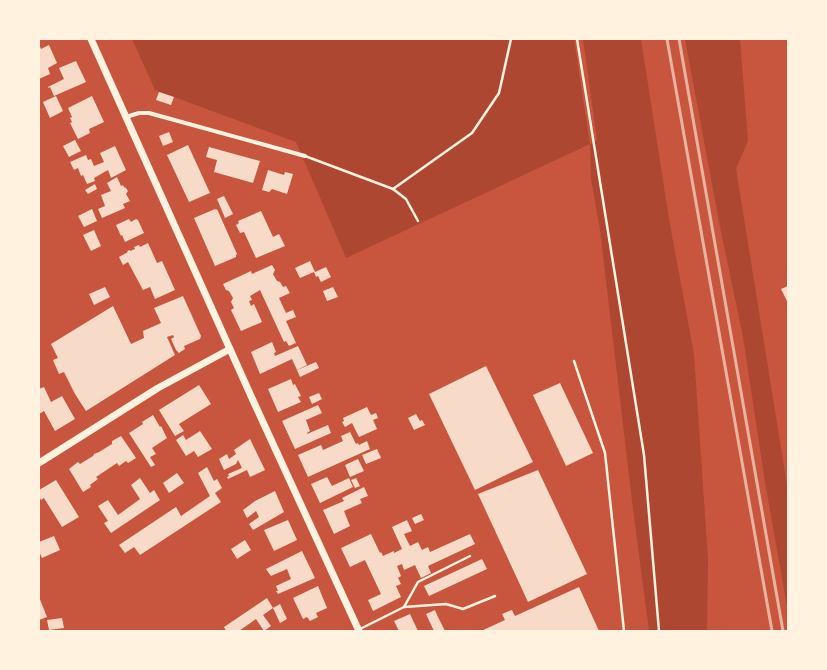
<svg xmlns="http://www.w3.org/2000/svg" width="827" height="670" font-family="Barlow,sans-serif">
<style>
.green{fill:#ae4732}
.building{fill:#f7dbc8}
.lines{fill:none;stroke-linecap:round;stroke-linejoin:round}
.path{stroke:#fff3e0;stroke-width:2.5}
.service{stroke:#fff3e0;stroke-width:2.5}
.minor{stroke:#fff3e0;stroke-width:4}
.tertiary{stroke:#fff3e0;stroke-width:7}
.secondary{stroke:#fff3e0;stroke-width:7}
.rail{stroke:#e9b49f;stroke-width:3}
</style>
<rect width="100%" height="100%" fill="#c8553d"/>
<g class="green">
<polygon points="132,39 574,39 590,144 597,140 583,39 641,39 669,219 694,354 708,559 707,631 649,631 633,509 600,230 591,179 590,144 346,258 296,142 155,90"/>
<polygon points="685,39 740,39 748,141 736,169 788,491 788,612 765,482 743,337 720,227"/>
</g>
<g class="building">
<polygon points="39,45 41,49 49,45 57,63 48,68 50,74 39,79"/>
<polygon points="76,61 86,82 54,96 50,87 48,88 48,87 64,79 59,68"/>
<polygon points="159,92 174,97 171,105 156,100"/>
<polygon points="56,96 63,111 50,118 43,102"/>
<polygon points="92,96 104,122 89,129 90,133 78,139 70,123 72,122 70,118 72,117 68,108"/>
<polygon points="169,132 173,142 163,146 159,136"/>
<polygon points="75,140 81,151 69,157 63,146"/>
<polygon points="188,145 210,193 189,202 167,155"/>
<polygon points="115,146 126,170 111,178 108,170 94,178 95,181 87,184 83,175 81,176 78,168 74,170 70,162 86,155 88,160 91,159 94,166 104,162 100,153"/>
<polygon points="209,147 260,161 253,183 214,172 217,160 206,157"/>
<polygon points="268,170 284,175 285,172 293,174 287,194 272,189 269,192 262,190"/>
<polygon points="117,177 121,186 123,185 124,187 126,188 128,191 126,194 130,201 123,204 125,208 102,218 98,209 105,206 101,195 111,191 107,183"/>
<polygon points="95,184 97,189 88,194 85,190"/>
<polygon points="224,196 233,214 225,218 217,199"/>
<polygon points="92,209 97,221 84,227 78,216"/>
<polygon points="215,209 216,210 217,209 237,254 236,255 236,257 215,266 194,218"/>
<polygon points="261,211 273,237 279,234 285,246 256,258 244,232 240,233 236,225 239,223 238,221"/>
<polygon points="129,219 131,222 136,219 138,220 144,233 125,242 122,235 121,236 116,225"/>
<polygon points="94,230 101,246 91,251 83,235"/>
<polygon points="148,243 157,263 162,261 175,290 155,299 150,287 143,290 128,262 123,265 119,257 128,252 127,251 130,250 130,251 135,249 134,247 139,245 140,247"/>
<polygon points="310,261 315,272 326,267 331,277 321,282 318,276 316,277 314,272 300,278 295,268"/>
<polygon points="272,265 275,270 273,274 277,281 280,282 283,287 286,286 290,293 279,298 286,313 293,310 296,317 286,321 296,343 289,346 286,341 284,342 260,290 250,296 252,300 249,301 251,306 254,304 262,322 241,331 231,310 234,308 231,302 233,298 229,291 226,290 223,284 251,271 252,274"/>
<polygon points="788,286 788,303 781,289"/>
<polygon points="105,287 110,297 94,305 89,294"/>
<polygon points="333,287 338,297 327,301 323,291"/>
<polygon points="183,296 201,336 200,339 184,346 185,349 179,353 176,350 171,339 174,337 173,335 167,337 175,355 86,411 75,394 64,372 59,374 53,360 58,358 51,344 113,306 131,344 144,338 143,331 161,323 154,308"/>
<polygon points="272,342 276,352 274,353 275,356 298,346 307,365 297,370 292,359 260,374 251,352"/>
<polygon points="316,362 319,368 300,377 297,370"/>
<polygon points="486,366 533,462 475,490 429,394"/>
<polygon points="291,379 293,385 295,384 301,396 298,397 301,402 278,412 268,389"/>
<polygon points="560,383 593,453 566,466 533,395"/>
<polygon points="199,385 211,404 179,424 184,431 175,436 159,410"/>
<polygon points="44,387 51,402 62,396 75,419 55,431 44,411 39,414 39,389"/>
<polygon points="319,393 322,399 312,404 309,397"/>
<polygon points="318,405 322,413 306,420 310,431 307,433 307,434 328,425 331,433 295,449 282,421"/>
<polygon points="367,407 371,415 376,413 378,418 373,420 377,429 359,437 352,423 345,427 342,422 344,421 343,418"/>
<polygon points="416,414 420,421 422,420 425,425 414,430 408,418"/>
<polygon points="153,415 160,427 161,426 167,438 152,448 156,454 150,457 155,465 151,467 129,433 143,424 142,422"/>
<polygon points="200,431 212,449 198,457 194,451 186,456 176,440 183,435 186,440"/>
<polygon points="350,432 356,444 358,443 359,445 367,441 370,449 308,477 298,455 321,445 323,450 343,441 341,436"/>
<polygon points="121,436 136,458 128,463 126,461 119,466 117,463 96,477 98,479 90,485 91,487 83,492 69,469 78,462 80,464 93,456 94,454 99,452 112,444 112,441"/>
<polygon points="250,439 265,470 250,477 247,470 228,479 227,477 229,476 228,474 242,468 238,460 236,464 224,470 219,459 227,454 229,459 236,454 234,450"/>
<polygon points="377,449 381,458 366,464 362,455"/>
<polygon points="358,459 364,471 350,477 345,465"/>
<polygon points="207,467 214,481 217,479 222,488 215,493 221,502 140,555 134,547 125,553 119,545 176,507 181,516 210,496 198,473"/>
<polygon points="538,470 587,574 528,602 478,494"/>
<polygon points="177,473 184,483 169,493 163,483"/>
<polygon points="327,477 332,486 349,478 353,487 320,503 311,484"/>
<polygon points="140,478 150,493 154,490 160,500 111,533 104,523 108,521 98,506 108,500 118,515 140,499 131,485"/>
<polygon points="356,478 360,486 355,488 351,480"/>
<polygon points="56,480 79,517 62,527 44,498 41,500 39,496 39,490"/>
<polygon points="364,487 368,496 360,499 362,503 344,511 350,526 334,534 323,510 344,501 342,498"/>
<polygon points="275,491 284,512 253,530 249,524 259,517 256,511 247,518 243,510 255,501"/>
<polygon points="421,514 424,520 415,524 412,518"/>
<polygon points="288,520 297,540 274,551 264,530"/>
<polygon points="407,520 412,531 404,534 410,546 418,542 422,550 428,547 430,552 470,534 475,544 428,566 431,573 421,578 415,565 404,570 402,564 397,566 401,576 398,578 401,584 396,586 401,597 373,611 368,600 381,594 365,560 350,567 341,548 371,534 380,553 381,552 383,556 394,551 394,553 402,549 392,527"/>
<polygon points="54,536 60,550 42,558 39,551 39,542"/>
<polygon points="245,540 251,550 237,559 231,549"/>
<polygon points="302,551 315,578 278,594 276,591 278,591 276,586 291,579 287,569 271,576 266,569"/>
<polygon points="482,559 487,569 429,596 424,586"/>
<polygon points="318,586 327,608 316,613 318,617 310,621 307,617 303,619 293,598"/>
<polygon points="579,587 599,631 481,631 505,620 502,614 512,610 515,616"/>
<polygon points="39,597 47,617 39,620"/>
<polygon points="267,598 273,608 280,604 287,619 280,623 273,608 263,615 271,626 264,631 256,619 239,631 226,631 224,627"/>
<polygon points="435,610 437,615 445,631 434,631 426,614"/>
<polygon points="410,614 418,631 399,631 394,621"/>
<polygon points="62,618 64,628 49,630 47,620"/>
</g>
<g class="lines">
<polyline class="path" points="577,39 644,455 659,631"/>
<g class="service">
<polyline points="305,156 393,189 472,133 499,93 511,39"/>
<polyline points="393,189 406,199 418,221"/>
<polyline points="574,361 605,453 624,631"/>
<polyline points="404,607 446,604 463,609 495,596"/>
<polyline points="360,629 404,607 418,582 470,556"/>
</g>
<polyline class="minor" points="126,117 139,113 149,113 305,156"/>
<polyline class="tertiary" points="39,463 158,388 230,349"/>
<polyline class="secondary" points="91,39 251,396 359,631"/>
<g class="rail">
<polyline points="667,39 772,631"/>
<polyline points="679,39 783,631"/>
</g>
</g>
<rect width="827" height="670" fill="none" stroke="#fff3e0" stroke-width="80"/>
</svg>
